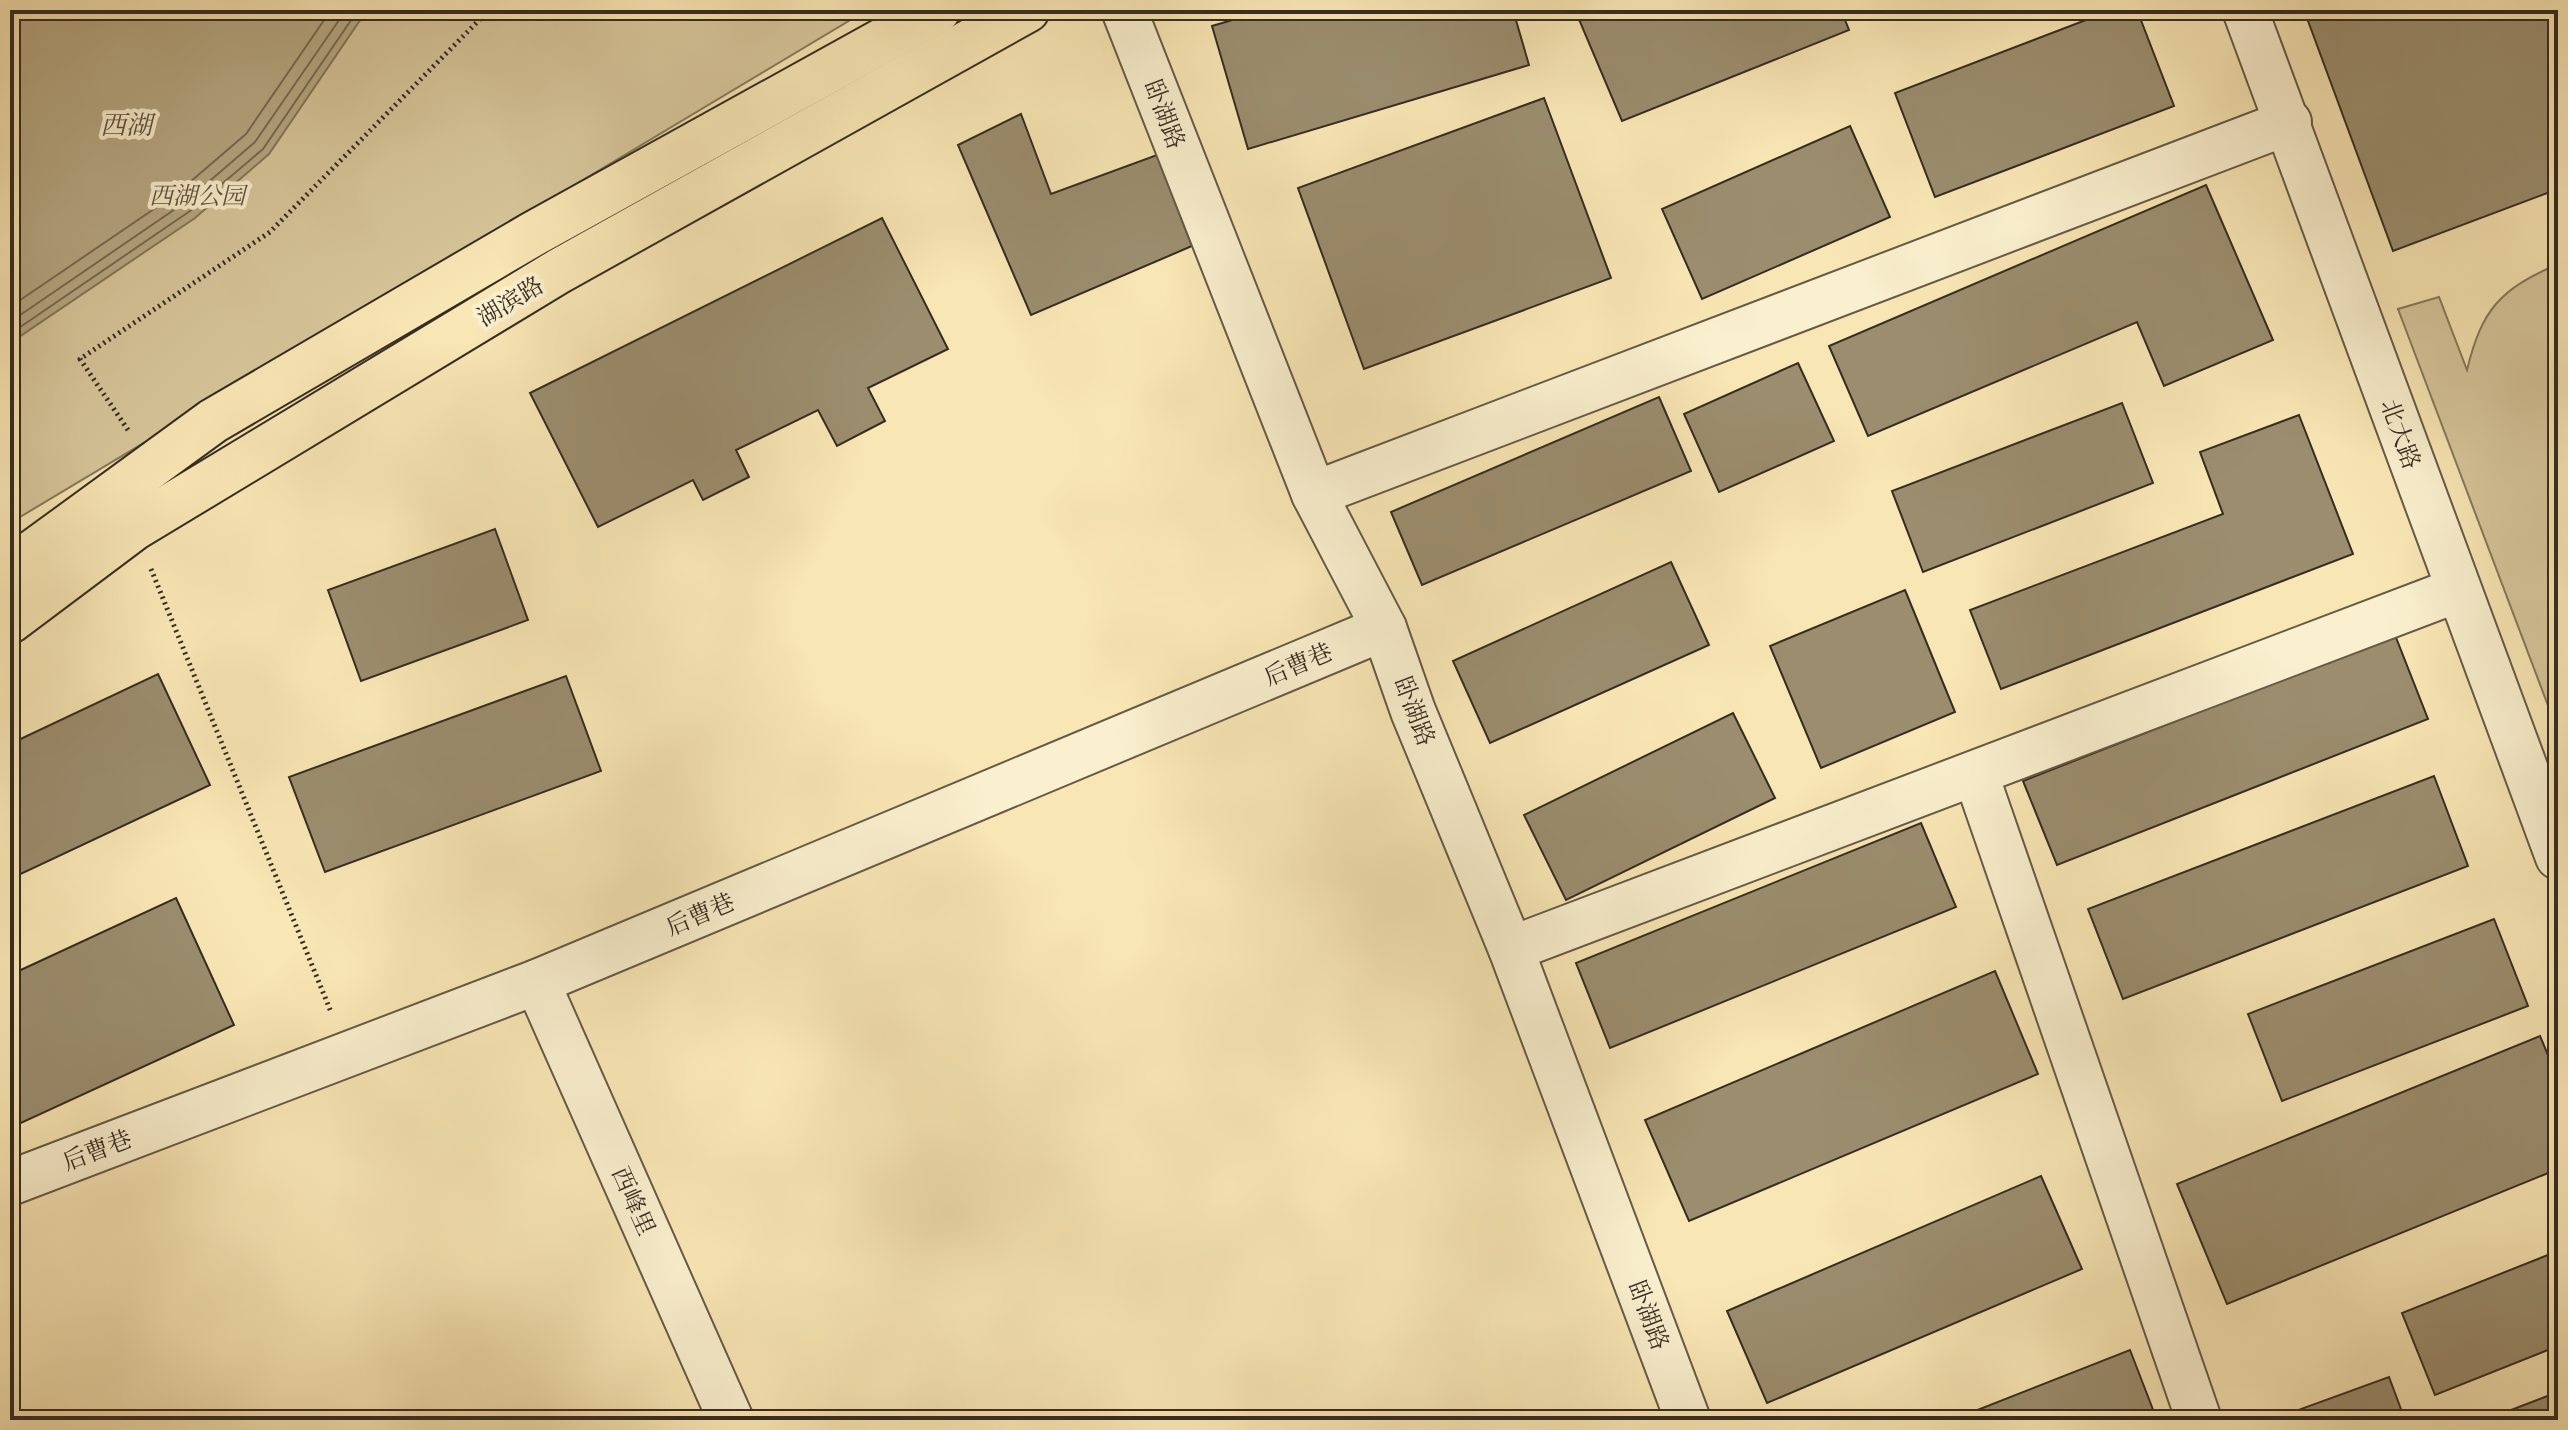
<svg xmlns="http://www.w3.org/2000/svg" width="2568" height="1430" font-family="'Libre Caslon Text','Noto Serif SC',serif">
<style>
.green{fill:#d7c69b;stroke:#86795e;stroke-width:2}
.water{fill:#b6a782;stroke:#83765c;stroke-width:2}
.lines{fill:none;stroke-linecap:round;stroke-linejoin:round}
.shore{stroke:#766a52;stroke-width:2}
.building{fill:#9b8d6e;stroke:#362c22;stroke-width:2}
.minor-casing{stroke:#665a46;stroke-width:48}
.major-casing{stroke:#362c22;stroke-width:48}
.path{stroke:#362c22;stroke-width:5;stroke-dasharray:2 4;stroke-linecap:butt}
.minor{stroke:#faefce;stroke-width:44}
.major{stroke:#f8e6b4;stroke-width:44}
.labels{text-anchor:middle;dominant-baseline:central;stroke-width:8;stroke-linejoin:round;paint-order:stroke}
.street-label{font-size:24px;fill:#362c22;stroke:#faefce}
.park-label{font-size:24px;font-style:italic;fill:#5e5240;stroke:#faefce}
.water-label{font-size:26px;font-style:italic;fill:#5c513f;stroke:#faefce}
</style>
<rect width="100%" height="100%" fill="#f8e6b4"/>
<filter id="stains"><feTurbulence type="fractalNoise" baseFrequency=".0025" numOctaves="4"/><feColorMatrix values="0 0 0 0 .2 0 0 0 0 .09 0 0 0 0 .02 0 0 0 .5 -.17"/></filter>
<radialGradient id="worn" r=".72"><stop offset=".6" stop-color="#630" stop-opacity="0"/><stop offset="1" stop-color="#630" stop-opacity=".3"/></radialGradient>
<g class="green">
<polygon points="10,10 867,10 10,523"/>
<path d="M2558 264V732L2398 309 2439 297 2467 370C2482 309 2500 289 2558 264Z"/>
</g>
<polygon class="water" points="10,10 367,10 269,154 195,218 10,343"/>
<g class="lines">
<g class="shore">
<polyline points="10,307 176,194 246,134 331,10"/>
<polyline points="10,322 184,203 255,142 346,10"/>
<polyline points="10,334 190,211 263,149 358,10"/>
</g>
</g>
<g class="building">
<polygon points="1266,10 1513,10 1529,65 1248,149 1212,26"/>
<polygon points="1575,10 1841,10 1849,30 1622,121"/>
<polygon points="2112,10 2137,10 2174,106 1935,197 1895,93"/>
<polygon points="2304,10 2558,10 2558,189 2393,251"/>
<polygon points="1544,98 1611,278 1364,369 1298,188"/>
<polygon points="1021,114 1051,194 1157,155 1192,246 1031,315 958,145"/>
<polygon points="1850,126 1890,217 1702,299 1662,209"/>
<polygon points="2206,185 2273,340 2164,386 2137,322 1868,436 1829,346"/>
<polygon points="882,218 948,349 868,388 885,421 837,446 818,410 736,450 749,477 703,500 693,480 598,527 530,393"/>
<polygon points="1798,363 1834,441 1719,492 1684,414"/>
<polygon points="1659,397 1691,471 1422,585 1391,512"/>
<polygon points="2122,403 2153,483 1923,572 1892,491"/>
<polygon points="2299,415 2353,554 2001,689 1970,610 2223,514 2200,452"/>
<polygon points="495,529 528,620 361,681 328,590"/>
<polygon points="1671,562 1709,645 1490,743 1453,661"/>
<polygon points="1905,590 1955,712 1821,768 1770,646"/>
<polygon points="2395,635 2428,719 2057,865 2023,781"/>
<polygon points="158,674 210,785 10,879 10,744"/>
<polygon points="566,676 601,771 325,872 289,777"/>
<polygon points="1733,713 1775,798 1566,900 1524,815"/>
<polygon points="2434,776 2468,866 2123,999 2088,909"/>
<polygon points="1921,823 1956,907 1610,1048 1576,963"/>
<polygon points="176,898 234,1025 10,1128 10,975"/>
<polygon points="2494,919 2528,1006 2282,1101 2248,1014"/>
<polygon points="1995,971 2038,1074 1689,1221 1645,1120"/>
<polygon points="2540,1036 2558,1079 2558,1169 2227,1304 2177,1184"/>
<polygon points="2041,1176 2082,1269 1767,1403 1727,1311"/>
<polygon points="2558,1251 2558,1346 2435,1395 2402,1313"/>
<polygon points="2130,1350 2157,1420 1952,1420"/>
<polygon points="2389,1377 2405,1420 2271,1420"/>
<polygon points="2558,1392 2558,1420 2485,1420"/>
</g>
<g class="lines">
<g class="minor-casing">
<g id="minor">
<polyline points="1124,10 1314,494 1384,628 1413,711 1511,949 1688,1420"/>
<polyline points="2245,10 2558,857"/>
<polyline points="1314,494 2289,122"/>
<polyline points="1976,775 2199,1420"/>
<polyline points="1511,949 2457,590"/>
<polyline points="537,982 731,1420"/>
<polyline points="10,1183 537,982 1384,628"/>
</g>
</g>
<g class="major-casing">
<g id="major">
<polyline points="10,569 213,421 533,234 938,10"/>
<polyline points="10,621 134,528 559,271 1027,10"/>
</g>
</g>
<g class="path">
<polyline points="128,430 80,359 270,232 489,10"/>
<polyline points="151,569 331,1012"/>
</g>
<use href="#minor" class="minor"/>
<use href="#major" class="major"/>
</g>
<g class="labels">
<g class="street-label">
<text transform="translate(1165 114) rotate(69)">卧湖路</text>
<text transform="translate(510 301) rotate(-31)">湖滨路</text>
<text transform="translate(2401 434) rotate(70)">北大路</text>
<text transform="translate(1298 664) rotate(-23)">后曹巷</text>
<text transform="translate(1415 711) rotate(69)">卧湖路</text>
<text transform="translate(700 914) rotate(-23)">后曹巷</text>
<text transform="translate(97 1150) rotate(-21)">后曹巷</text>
<text transform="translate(634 1201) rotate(66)">西峰里</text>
<text transform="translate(1649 1315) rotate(69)">卧湖路</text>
</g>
<g class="park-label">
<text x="197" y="195">西湖公园</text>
</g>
<g class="water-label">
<text x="126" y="125">西湖</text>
</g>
</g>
<rect width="2568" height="1430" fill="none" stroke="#f8e6b4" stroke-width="40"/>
<rect x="12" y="12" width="2544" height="1406" fill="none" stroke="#362c22" stroke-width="4"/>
<rect x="20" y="20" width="2528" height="1390" fill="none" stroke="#362c22" stroke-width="2"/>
<rect width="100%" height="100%" filter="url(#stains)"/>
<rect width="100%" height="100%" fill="url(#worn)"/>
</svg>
